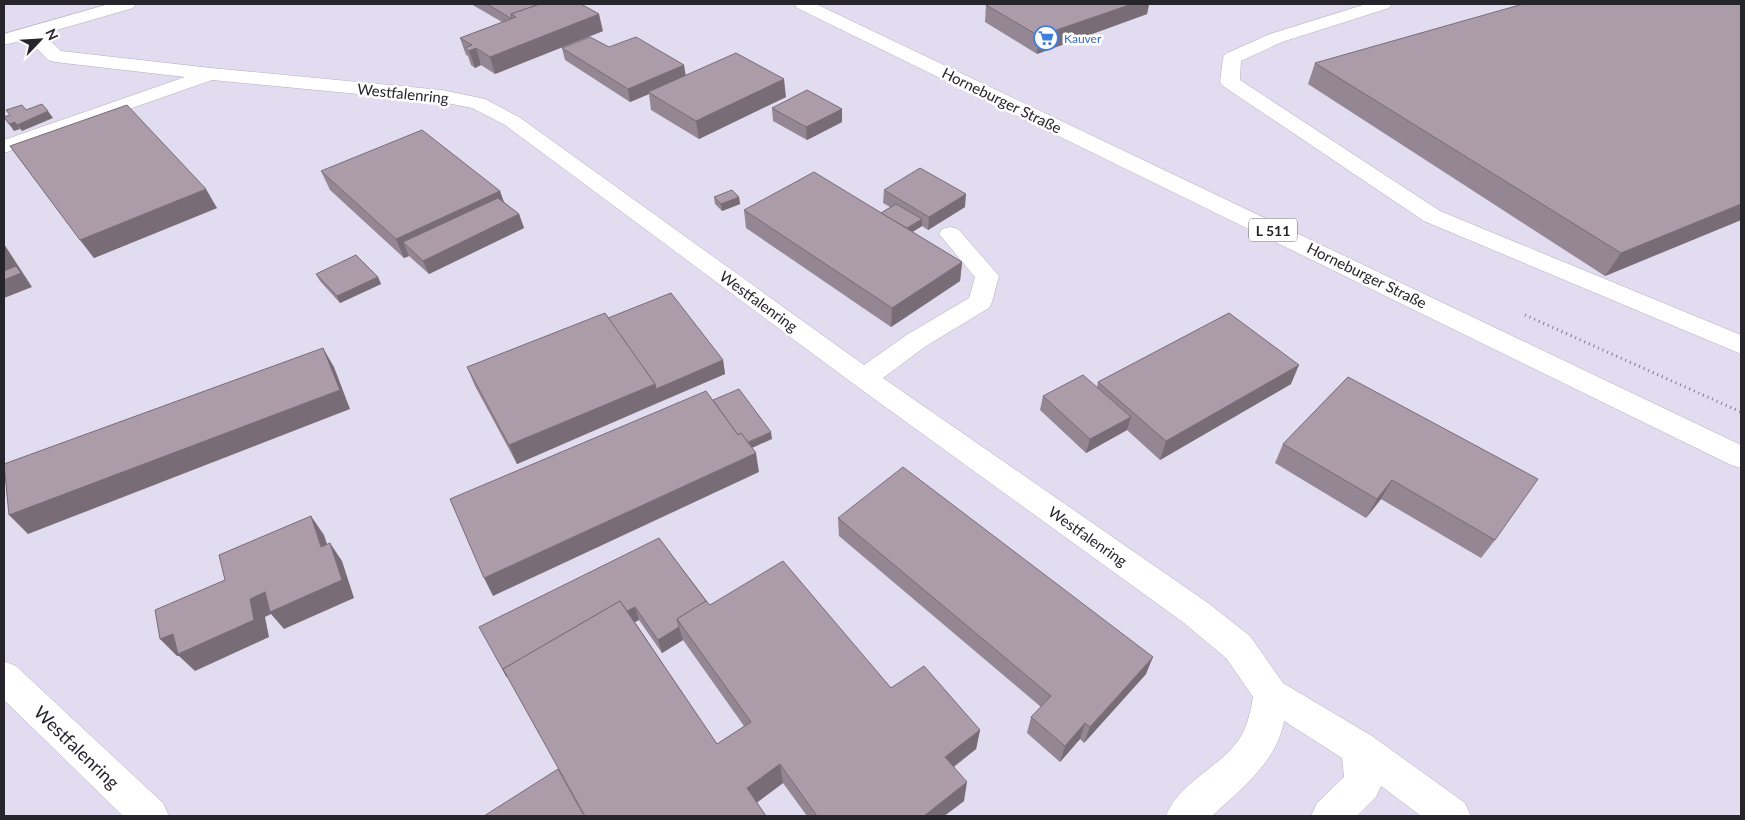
<svg xmlns="http://www.w3.org/2000/svg" width="1745" height="820" font-family="Lato,sans-serif">
<style>
.lines{fill:none;stroke-linecap:round;stroke-linejoin:round}
.minor-casing{stroke:#b2adc0;stroke-width:1}
.major-casing{stroke:#b2adc0;stroke-width:1}
.path{stroke:#7e7b88;stroke-width:3;stroke-dasharray:1 4;stroke-linecap:butt}
.minor{fill:#fff;fill-rule:evenodd}
.major{fill:#fff;fill-rule:evenodd}
.wall{fill:#948692;fill-rule:evenodd}
.shaded-wall{fill:#786d77}
.building{fill:#ac9caa;stroke:#786d77}
.labels{text-anchor:middle;dominant-baseline:central;stroke-width:5;stroke-linejoin:round;paint-order:stroke}
.far-shop-label{font-size:12px;fill:#366cbe;stroke:#fff;text-anchor:start}
.shield{fill:#fff;stroke:#68666b;stroke-width:1}
.shield-label{font-size:14px;font-weight:bold;fill:#27252c}
.street-label{font-size:15px;fill:#27252c;stroke:#fff}
.near-street-label{font-size:18px;fill:#27252c;stroke:#fff}
</style>
<rect width="100%" height="100%" fill="#e1dcf0"/>
<g class="lines">
<g class="minor-casing">
<g id="minor">
<path d="M109 4H136L133 8 43 34 61 51 211 68 442 90 485 99 519 117 864 365 908 334 969 298 975 277 939 234 942 229 950 227 958 229 999 276 992 302 989 308 926 346 883 378 1208 603 1250 636 1283 683 1372 736 1465 803 1471 816H1421L1381 786 1376 797 1357 816H1311L1317 803 1344 777 1342 758 1284 721C1277 762 1240 790 1212 816H1166C1177 786 1213 770 1233 747 1246 733 1250 715 1253 697L1226 658 1184 623 855 385 505 125 472 108 442 102 212 80 4 153V140L185 77 55 62 48 60 28 39 4 45V34Z"/>
<polygon points="1366,4 1392,4 1389,8 1282,42 1241,61 1240,80 1440,211 1741,335 1741,354 1424,221 1223,86 1220,82 1223,58 1225,54 1270,34"/>
<polygon points="4,661 16,666 163,803 169,816 123,816 4,700"/>
</g>
</g>
<g class="major-casing">
<polygon id="major" points="794,4 816,4 1741,445 1741,468 1731,465 797,8"/>
</g>
<polyline class="path" points="1525,315 1741,412"/>
<use href="#minor" class="minor"/>
<use href="#major" class="major"/>
</g>
<g class="wall">
<polygon points="471,4 581,4 603,31 495,74 481,65 475,68 471,65 468,56 466,55 460,38 502,22"/>
<polygon points="991,4 1149,4 1147,14 1037,54 985,22 986,5"/>
<polygon points="609,47 686,75 786,97 699,139 651,110 649,94 630,102 565,60 562,48"/>
<polygon points="1315,63 1741,220 1605,276 1308,84"/>
<polygon points="772,108 842,109 842,122 807,140 773,121"/>
<polygon points="10,146 217,208 94,258"/>
<polygon points="321,171 500,191 504,202 519,214 524,228 429,274 409,256 404,258 330,190"/>
<polygon points="884,190 965,207 928,230 922,226 912,232 962,262 960,281 891,327 746,228 744,210 881,213 890,207 883,203"/>
<polygon points="714,197 739,197 740,204 722,211 715,204"/>
<polygon points="316,274 378,277 381,284 340,303 320,281"/>
<polygon points="608,318 723,360 725,374 517,464 475,386 467,367"/>
<polygon points="1348,377 1495,540 1481,558 1381,499 1366,518 1275,463 1283,444"/>
<polygon points="1098,382 1291,384 1160,460 1127,430 1086,453 1040,410 1043,396 1097,387"/>
<polygon points="838,518 1146,674 1084,743 1080,739 1060,762 1027,733 1031,717 1041,707 839,536"/>
<path d="M659 538 710 605 891 688 980 730 976 749 954 767 964 801 944 816H807L783 783 756 803 514 689ZM639 620 662 653 683 640 744 726 717 744 635 622Z"/>
</g>
<g class="shaded-wall">
<polygon points="1132,4 1149,4 1147,14 1037,54 1039,36"/>
<polygon points="599,14 603,31 495,74 490,57"/>
<polygon points="476,48 481,65 475,68 469,51"/>
<polygon points="684,65 686,77 648,92 649,94 630,102 628,89"/>
<polygon points="784,79 786,97 699,139 696,121"/>
<polygon points="842,109 842,122 807,140 806,127"/>
<polygon points="48,111 53,118 22,131 17,125"/>
<polygon points="15,122 20,129 14,131 9,124"/>
<polygon points="206,189 217,208 94,258 80,240"/>
<polygon points="500,191 506,209 403,242 409,256 404,258 396,239"/>
<polygon points="966,194 965,207 928,230 929,217"/>
<polygon points="739,197 740,204 722,211 721,204"/>
<polygon points="1741,204 1741,220 1605,276 1621,253"/>
<polygon points="519,214 524,228 429,274 423,261"/>
<polygon points="922,219 922,226 897,242 897,235"/>
<polygon points="4,244 32,287 4,298"/>
<polygon points="962,262 960,281 891,327 892,308"/>
<polygon points="378,277 381,284 340,303 337,296"/>
<polygon points="323,348 334,367 350,409 28,534 9,515"/>
<polygon points="723,360 725,374 659,402 656,389"/>
<polygon points="1299,365 1291,384 1160,460 1166,441"/>
<polygon points="655,384 659,402 517,464 509,445"/>
<polygon points="1131,417 1127,430 1086,453 1090,439"/>
<polygon points="771,432 772,439 741,453 740,446"/>
<polygon points="756,453 759,472 493,596 484,578"/>
<polygon points="1392,480 1381,499 1366,518 1377,499"/>
<polygon points="311,516 324,535 334,565 321,547"/>
<polygon points="330,543 342,561 354,598 284,629 271,614 265,617 269,637 195,671 179,656 177,656 160,639 250,599"/>
<polygon points="635,607 639,620 629,625 625,613"/>
<polygon points="679,627 683,640 662,653 658,640"/>
<polygon points="1153,657 1146,674 1084,743 1090,727"/>
<polygon points="1085,723 1080,739 1060,762 1065,746"/>
<polygon points="980,730 976,749 942,775 945,757"/>
<polygon points="780,764 783,783 751,807 747,788"/>
<polygon points="967,782 964,801 944,816 924,816"/>
</g>
<g class="building">
<polygon points="487,4 540,4 511,14 512,19"/>
<polygon points="540,4 581,4 599,14 490,57 476,48 469,51 465,48 472,45 460,38 516,17 511,14"/>
<polygon points="991,4 1132,4 1039,36 986,5"/>
<polygon points="1523,4 1741,4 1741,204 1621,253 1315,63"/>
<polygon points="590,37 609,47 636,37 684,65 628,89 562,48"/>
<polygon points="736,53 784,79 696,121 648,92"/>
<polygon points="807,90 842,109 806,127 772,108"/>
<polygon points="42,104 48,111 17,125 15,122 9,124 4,117 10,115 6,110 22,105 26,110"/>
<polygon points="127,105 206,189 80,240 10,146"/>
<polygon points="422,130 500,191 396,239 321,171"/>
<polygon points="920,168 966,194 929,217 884,190"/>
<polygon points="814,172 962,262 892,308 744,210"/>
<polygon points="732,190 739,197 721,204 714,197"/>
<polygon points="498,198 519,214 423,261 403,242"/>
<polygon points="896,204 922,219 907,228 881,213"/>
<polygon points="356,255 378,277 337,296 316,274"/>
<polygon points="16,266 21,273 4,280 4,271"/>
<polygon points="671,293 723,360 656,389 655,384 608,318"/>
<polygon points="605,313 655,384 509,445 467,367"/>
<polygon points="1229,313 1299,365 1166,441 1098,382"/>
<polygon points="323,348 340,390 9,515 4,464"/>
<polygon points="1083,375 1131,417 1090,439 1043,396"/>
<polygon points="1348,377 1538,479 1495,540 1392,480 1377,499 1283,444"/>
<polygon points="739,389 771,432 748,442 741,433 738,435 713,400"/>
<polygon points="706,391 738,435 741,433 756,453 484,578 450,499"/>
<polygon points="903,467 1153,657 1090,727 1085,723 1065,746 1031,717 1051,696 838,518"/>
<polygon points="311,516 321,547 330,543 342,580 270,612 265,592 250,599 254,620 178,654 173,634 160,639 155,610 225,580 219,555"/>
<polygon points="659,538 706,601 677,619 679,627 658,640 635,607 627,611 620,601 503,669 507,677 479,627"/>
<polygon points="783,561 891,688 924,666 980,730 945,757 967,782 924,816 817,816 780,764 747,788 766,816 585,816 503,669 620,601 717,744 751,722 677,619 706,601 710,605"/>
<polygon points="558,769 584,816 484,816"/>
</g>
<defs>
<g id="supermarket-ring" transform="scale(1.25)"><circle r="9.5" fill="#fff" stroke="#3f7fe0" stroke-width="1.5"/><path d="M-6-5.5h2.5l.6 2H6L4.5 2H-2.5L-4.4-4H-6ZM-1.5 3.2a1.3 1.3 0 1 0 .1 0ZM3 3.2a1.3 1.3 0 1 0 .1 0Z" fill="#3f7fe0"/></g>
</defs>
<g fill-rule="evenodd">
<use href="#supermarket-ring" x="1046" y="38"/>
</g>
<g class="labels">
<g class="far-shop-label">
<text x="1064" y="38">Kauver</text>
</g>
<rect class="shield" x="1249" y="218.5" width="48" height="23" rx="4"/>
<g class="shield-label">
<text x="1273" y="230">L 511</text>
</g>
<g class="street-label">
<text transform="translate(403 93) rotate(6)">Westfalenring</text>
<text transform="translate(1002 100) rotate(26)">Horneburger Straße</text>
<text transform="translate(1367 275) rotate(26)">Horneburger Straße</text>
<text transform="translate(759 301) rotate(36)">Westfalenring</text>
<text transform="translate(1088 536) rotate(35)">Westfalenring</text>
</g>
<g class="near-street-label">
<text transform="translate(77 747) rotate(44)">Westfalenring</text>
</g>
</g>
<rect width="1745" height="820" fill="none" stroke="#27252c" stroke-width="10"/>
<g transform="translate(40 40) rotate(65)" stroke="#ffffff" stroke-width="4" paint-order="stroke">
<path d="M0-4L9 19L0 12L-9 19Z" fill="#27252c"/>
<text y="-8" font-size="14" font-weight="bold" text-anchor="middle" fill="#27252c">N</text>
</g>
</svg>
